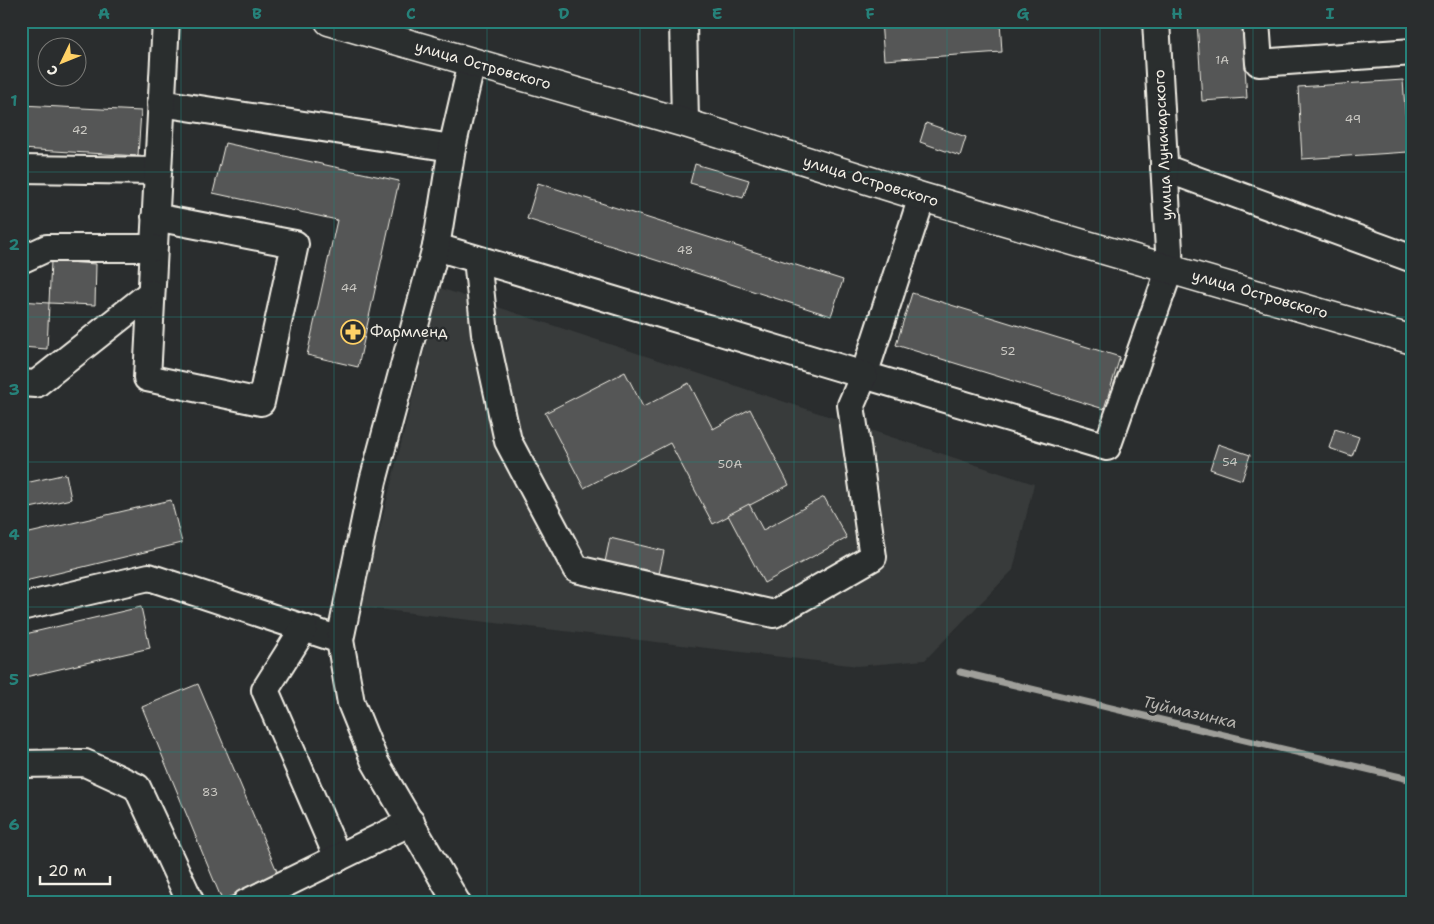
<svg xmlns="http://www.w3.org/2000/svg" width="1434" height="924" font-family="'Shantell Sans',sans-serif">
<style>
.built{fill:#373a3a}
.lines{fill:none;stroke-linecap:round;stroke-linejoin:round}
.stream{stroke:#9f9f9a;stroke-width:7}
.building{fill:#555756;stroke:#f4f1e8}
.minor-casing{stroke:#f4f1e8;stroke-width:30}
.major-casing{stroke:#f4f1e8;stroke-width:31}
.minor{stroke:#2a2d2e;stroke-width:26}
.major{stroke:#2a2d2e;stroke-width:28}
.grid{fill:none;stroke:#26827a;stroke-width:1;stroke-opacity:0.55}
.labels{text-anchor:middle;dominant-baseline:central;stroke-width:5;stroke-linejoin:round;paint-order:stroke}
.number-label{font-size:12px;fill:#cccac4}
.street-label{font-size:15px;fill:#f4f1e8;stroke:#2a2d2e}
.poi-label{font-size:15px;fill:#f4f1e8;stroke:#2a2d2e;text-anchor:start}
.water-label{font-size:16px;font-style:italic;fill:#b5b3ae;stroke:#2a2d2e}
.neatline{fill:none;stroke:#26827a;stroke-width:2}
.grid-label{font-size:16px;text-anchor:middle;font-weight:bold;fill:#26827a}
</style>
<rect width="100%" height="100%" fill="#2a2d2e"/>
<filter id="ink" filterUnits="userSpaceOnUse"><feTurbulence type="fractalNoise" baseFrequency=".02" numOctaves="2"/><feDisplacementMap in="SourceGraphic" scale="10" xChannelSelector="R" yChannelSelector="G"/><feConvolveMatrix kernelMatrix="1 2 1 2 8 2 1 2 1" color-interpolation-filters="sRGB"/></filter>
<g filter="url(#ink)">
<polygon class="built" points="440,288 1034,484 1013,570 925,660 858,666 360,607"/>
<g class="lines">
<polyline class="stream" points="960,672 1413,780"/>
</g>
<g class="building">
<polygon points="881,21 1000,21 1002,52 884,60"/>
<polygon points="1197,21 1242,21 1247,98 1202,101"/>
<polygon points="1403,80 1408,152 1302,159 1298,87"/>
<polygon points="21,105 141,111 138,156 21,149"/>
<polygon points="926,123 966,137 960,156 920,142"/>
<polygon points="225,143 399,181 358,367 307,355 337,220 213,193"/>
<polygon points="695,164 749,180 743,198 690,183"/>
<polygon points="538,183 843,280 831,316 527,219"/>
<polygon points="51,261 96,264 95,305 49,303"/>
<polygon points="912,293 1120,357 1104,409 896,345"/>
<polygon points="21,301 49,303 47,349 21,347"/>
<polygon points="625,372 643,407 689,383 713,429 750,409 789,485 713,524 670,443 584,488 545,413"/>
<polygon points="1335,429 1359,437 1352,456 1329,448"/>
<polygon points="1218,444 1250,455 1242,480 1210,469"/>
<polygon points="66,474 71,499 21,510 21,484"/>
<polygon points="824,497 847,538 764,583 728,515 749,504 763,530"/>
<polygon points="171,500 182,543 21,582 21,535"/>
<polygon points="610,538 664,551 659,574 605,562"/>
<polygon points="141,607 150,648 21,678 21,635"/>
<polygon points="198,684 279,876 222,900 142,707"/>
</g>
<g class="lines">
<g class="minor-casing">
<g id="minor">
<polyline points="683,21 685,123"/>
<polyline points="1256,21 1259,63 1413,52"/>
<polyline points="161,103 452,148"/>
<polyline points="1164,168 1413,259"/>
<polyline points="21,169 158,171"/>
<polyline points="922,197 864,375 1107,447 1170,268 1156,21"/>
<path d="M155 217 295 244 261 402 147 378C153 259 159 140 166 21"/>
<polyline points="436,247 477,259 864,375 851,405 873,557 774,614 576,569 508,441 485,334 477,259"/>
<polyline points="21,260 47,248 153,248"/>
<polyline points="21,383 36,384 151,293"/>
<polyline points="21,607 149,577 340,640"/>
<polyline points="304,628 265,690 338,858"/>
<polyline points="21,764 85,763 137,787 191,903"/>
<polyline points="246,903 411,822"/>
<polyline points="457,903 375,762 351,703 340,640 373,481 436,247 452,148 472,62"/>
</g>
</g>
<g class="major-casing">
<polyline id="major" points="329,21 685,123 922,197 1413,340"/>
</g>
<use href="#minor" class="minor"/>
<use href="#major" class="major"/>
</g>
</g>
<path class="grid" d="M181 21V903M334 21V903M487 21V903M640 21V903M794 21V903M947 21V903M1100 21V903M1253 21V903M21 172H1413M21 317H1413M21 462H1413M21 607H1413M21 752H1413"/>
<defs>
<g id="pharmacy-ring" transform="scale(1.25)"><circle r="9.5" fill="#2a2d2e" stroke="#ffd166" stroke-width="1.5"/><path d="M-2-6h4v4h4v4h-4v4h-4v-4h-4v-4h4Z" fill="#ffd166"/></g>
</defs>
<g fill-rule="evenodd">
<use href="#pharmacy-ring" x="353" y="332"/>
</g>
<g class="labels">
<g class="number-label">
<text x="1222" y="60">1А</text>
<text x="1353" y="119">49</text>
<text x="80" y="130">42</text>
<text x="685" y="250">48</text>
<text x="349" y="288">44</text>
<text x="1008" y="351">52</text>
<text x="1230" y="462">54</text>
<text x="730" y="464">50А</text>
<text x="210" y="792">83</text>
</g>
<g class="street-label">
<text transform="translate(483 65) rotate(16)">улица Островского</text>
<text transform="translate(1163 145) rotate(-93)">улица Луначарского</text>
<text transform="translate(871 181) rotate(17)">улица Островского</text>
<text transform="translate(1260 294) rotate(16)">улица Островского</text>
</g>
<g class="poi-label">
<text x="370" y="332">Фармленд</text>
</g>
<g class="water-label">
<text transform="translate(1190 712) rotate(13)">Туймазинка</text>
</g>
</g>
<rect width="1434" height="924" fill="none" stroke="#2a2d2e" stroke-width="55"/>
<g transform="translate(62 62) rotate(227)"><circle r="24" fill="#2a2d2e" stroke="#7b7b78"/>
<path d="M0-4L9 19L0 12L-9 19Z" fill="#ffd166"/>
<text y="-8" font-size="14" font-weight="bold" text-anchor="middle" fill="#f4f1e8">С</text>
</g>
<path d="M40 876v8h70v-8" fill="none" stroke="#f4f1e8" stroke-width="2.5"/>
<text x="48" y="876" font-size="15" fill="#f4f1e8" stroke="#2a2d2e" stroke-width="4" paint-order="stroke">20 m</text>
<rect x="28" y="28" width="1378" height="868" class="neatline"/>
<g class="grid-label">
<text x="104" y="19">A</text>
<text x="257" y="19">B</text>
<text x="411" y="19">C</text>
<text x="564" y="19">D</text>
<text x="717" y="19">E</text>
<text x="870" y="19">F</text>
<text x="1023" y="19">G</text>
<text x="1177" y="19">H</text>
<text x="1330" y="19">I</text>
<text x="14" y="106">1</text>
<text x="14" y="250">2</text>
<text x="14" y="395">3</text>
<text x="14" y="540">4</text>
<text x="14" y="685">5</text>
<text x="14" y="830">6</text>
</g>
</svg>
